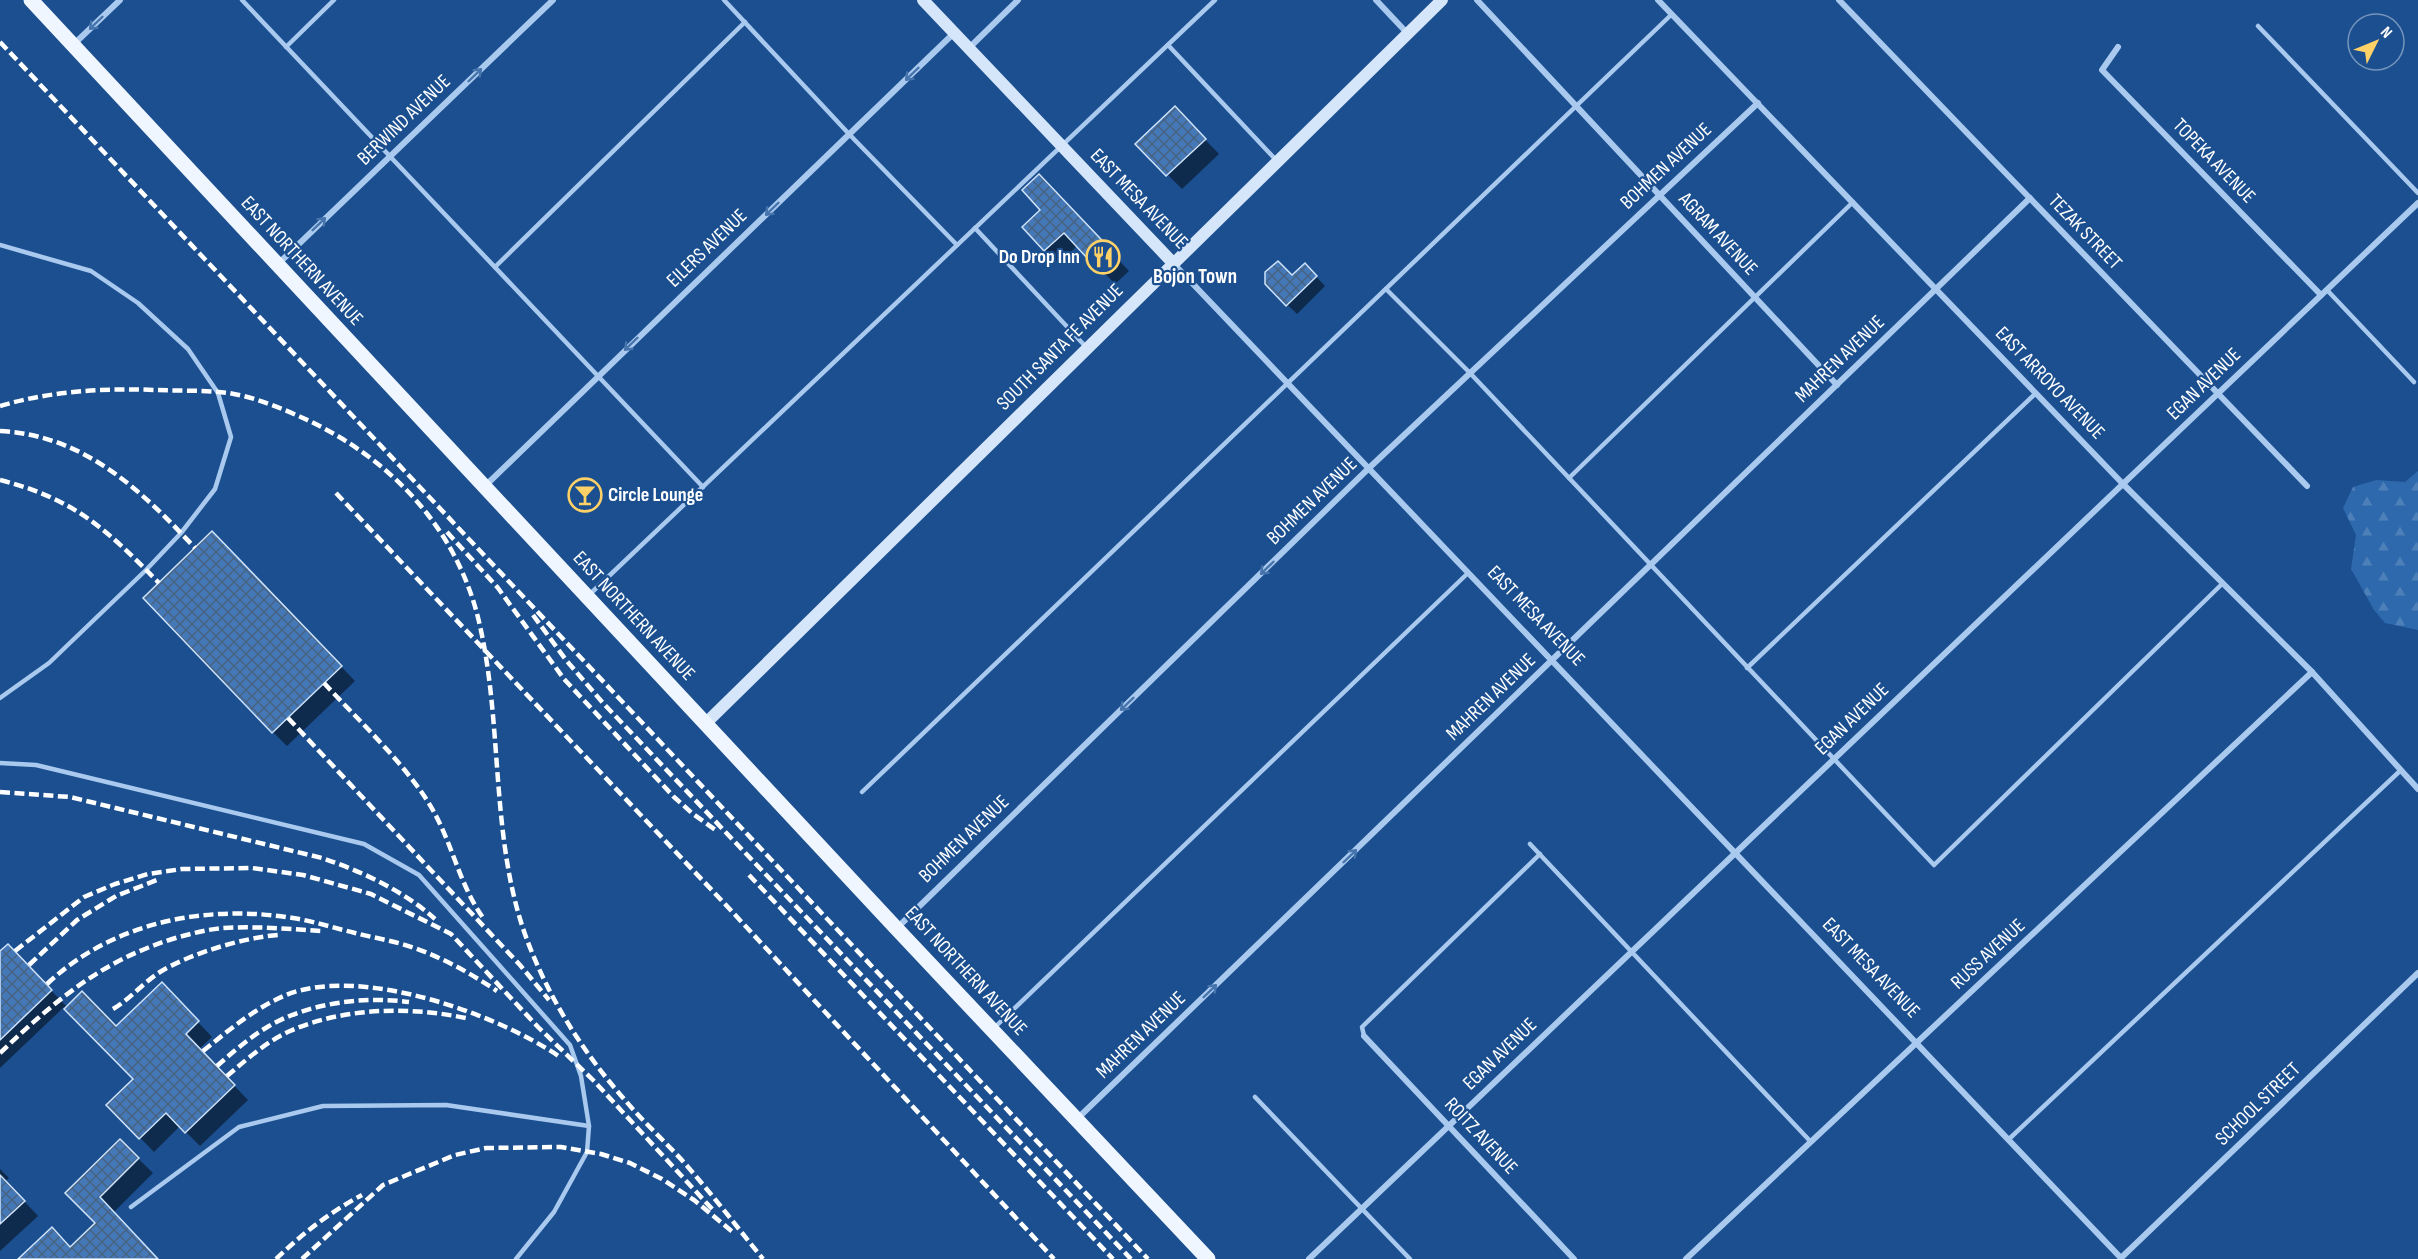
<svg xmlns="http://www.w3.org/2000/svg" width="2418" height="1259" font-family="'Sofia Sans Condensed',sans-serif">
<style>
.forest{fill:url(#forest-firs)}
.shadow{fill:#0007}
.building{fill:url(#building-cross-hatch);stroke:#cfe3fa;stroke-width:1.5}
.lines{fill:none;stroke-linecap:round;stroke-linejoin:round}
.lane{stroke:#a9c9ee;stroke-width:4.5}
.street{stroke:#a9c9ee;stroke-width:6}
.secondary{stroke:#d6e6fa;stroke-width:12}
.primary{stroke:#f0f6ff;stroke-width:15}
.rail{stroke:#fff;stroke-width:4.5;stroke-dasharray:10 4.5;stroke-linecap:butt}
.oneway{stroke:#4674ac}
.labels{text-anchor:middle;dominant-baseline:central;stroke-width:4.5;stroke-linejoin:round;paint-order:stroke}
.street-label{font-size:20px;fill:#fff;stroke:#1b4f8f}
.poi-label{font-size:20px;font-weight:bold;fill:#fff;stroke:#1b4f8f;text-anchor:end}
.neighbourhood-label{font-size:21px;font-weight:bold;fill:#fff;stroke:#1b4f8f}
</style>
<defs>
<pattern id="forest-firs" width="22" height="20" patternUnits="userSpaceOnUse" patternTransform="scale(1.5)"><rect width="22" height="20" fill="#2e69ad"/><path d="M5 1l3.5 6h-7zM16 11l3.5 6h-7z" fill="#4d80b9"/></pattern>
<pattern id="building-cross-hatch" width="8" height="8" patternUnits="userSpaceOnUse" patternTransform="scale(1.5)"><rect width="8" height="8" fill="#4478b7"/><path d="M0 0l8 8M0 8l8-8" fill="none" stroke="#486282"/></pattern>
</defs>
<rect width="100%" height="100%" fill="#1b4f8f"/>
<polygon class="forest" points="2418,471 2418,630 2385,623 2374,610 2351,569 2356,535 2343,508 2353,487 2376,480 2405,482"/>
<g class="shadow">
<polygon points="1189,123 1219,154 1182,189 1137,144"/>
<polygon points="1052,189 1129,271 1115,284 1078,245 1059,263 1045,250 1043,210"/>
<polygon points="1305,265 1325,286 1297,314 1266,284 1292,277"/>
<polygon points="226,547 355,681 287,746 273,732"/>
<polygon points="0,953 22,960 67,1007 116,1028 162,984 212,1037 199,1049 248,1100 200,1146 180,1126 154,1152 108,1105 135,1079 64,1007 0,1068"/>
<polygon points="120,1141 153,1173 113,1213 156,1259 20,1259 70,1248 97,1223 67,1193"/>
<polygon points="0,1169 9,1178 5,1181 38,1216 0,1251"/>
</g>
<g class="building">
<polygon points="1175,106 1206,139 1166,176 1135,144"/>
<polygon points="1039,174 1117,256 1100,272 1064,233 1044,251 1022,227 1040,210 1022,190"/>
<polygon points="1278,261 1292,275 1305,263 1317,276 1286,306 1265,284 1265,272"/>
<polygon points="212,531 342,666 272,733 143,598"/>
<polygon points="8,944 52,990 0,1040 0,951"/>
<polygon points="162,982 199,1021 186,1034 235,1085 185,1133 166,1113 139,1139 106,1105 133,1079 64,1009 82,991 116,1026"/>
<polygon points="120,1139 139,1158 100,1197 158,1259 18,1259 52,1227 70,1247 95,1223 65,1193"/>
<polygon points="0,1175 25,1201 0,1224"/>
</g>
<g class="lines">
<g class="lane">
<polyline points="242,0 703,487"/>
<polyline points="724,0 849,134 957,245"/>
<polyline points="2258,26 2418,193"/>
<polyline points="1168,45 1276,160"/>
<polyline points="286,47 334,0"/>
<polyline points="975,228 1086,347"/>
<polyline points="0,245 91,271 138,303 188,349 218,393 231,437 215,489 181,533 146,570 49,663 0,698"/>
<polyline points="495,267 745,22"/>
<polyline points="1386,289 1470,373 1934,865 2223,583"/>
<polyline points="2327,290 2414,382"/>
<polyline points="1569,478 1853,202"/>
<polyline points="589,595 1215,0"/>
<polyline points="1747,668 2036,393"/>
<polyline points="0,763 36,765 364,844 419,875 570,1045 581,1076 589,1126 587,1152 554,1212 516,1259"/>
<polyline points="862,792 1672,14"/>
<polyline points="1530,844 1811,1142"/>
<polyline points="994,1028 1468,573"/>
<polyline points="1364,1036 1362,1027 1540,854"/>
<polyline points="1255,1097 1410,1259"/>
<polyline points="2008,1140 2401,770"/>
<polyline points="131,1207 239,1127 323,1106 446,1105 589,1126"/>
</g>
<g class="street">
<polyline points="1376,0 1408,34"/>
<polyline points="1477,0 1837,385"/>
<polyline points="1658,0 2123,484 2312,672 2418,789"/>
<polyline points="1839,0 2307,486"/>
<polyline points="73,45 120,0"/>
<polyline points="2118,47 2102,70 2321,295"/>
<polyline points="969,48 1018,0"/>
<polyline points="1173,263 2121,1258 2418,973"/>
<polyline points="278,264 553,0"/>
<polyline points="484,487 954,33"/>
<polyline points="897,928 1369,468 1758,103"/>
<polyline points="1364,1036 1574,1259"/>
<polyline points="1077,1119 2030,198"/>
<polyline points="1309,1259 2418,203"/>
<polyline points="1686,1259 2312,672"/>
</g>
<g class="secondary">
<polyline points="923,0 1173,263"/>
<polyline points="705,724 1442,0"/>
</g>
<polyline class="primary" points="31,0 896,928 1208,1259"/>
<g class="rail">
<polyline points="0,42 1148,1259"/>
<path d="M0 406C51 391 103 388 156 390 180 391 205 390 229 393 254 397 281 408 303 418 391 458 459 530 480 626 504 732 489 848 531 950 553 1005 586 1056 625 1100 645 1124 668 1144 688 1167 714 1197 738 1228 763 1259"/>
<path d="M0 431C84 435 141 490 195 548"/>
<path d="M0 480C75 499 106 529 159 583"/>
<polyline points="336,493 725,904 1054,1259"/>
<polyline points="447,532 498,588 564,679 674,797 693,814 717,831"/>
<polyline points="533,615 566,660 603,703 1131,1259"/>
<path d="M324 683C358 720 412 770 435 814 453 847 461 888 484 919"/>
<polyline points="288,718 520,965 549,1000"/>
<path d="M0 792 70 797 322 858C361 871 404 891 435 919"/>
<polyline points="749,875 1113,1259"/>
<polyline points="15,951 84,897 115,884 148,874 182,869 252,868 303,875 371,894 451,934 538,1027 594,1081 713,1210"/>
<polyline points="29,965 77,920 116,896 157,880"/>
<path d="M47 984C113 922 205 904 293 918 313 921 334 928 355 933 366 936 378 938 390 941 429 950 464 969 497 991"/>
<path d="M113 1009C130 999 143 983 160 972 189 954 245 937 279 935"/>
<path d="M203 1051C229 1030 255 1008 286 995 361 965 497 1014 560 1057"/>
<path d="M0 1053C56 1000 103 959 179 937 194 933 209 929 224 928 256 926 289 929 321 931"/>
<path d="M217 1066C233 1052 250 1037 269 1026 309 1003 363 996 409 1002"/>
<path d="M227 1076C246 1060 267 1041 290 1031 345 1007 412 1006 470 1019"/>
<path d="M276 1259C302 1234 330 1212 362 1195"/>
<polyline points="302,1259 383,1185 455,1155 486,1148 561,1147 601,1154 630,1163 662,1179 694,1200 734,1233"/>
</g>
</g>
<defs><path id="oneway-shaft" d="M-6 0H5M1.5-3L5.5 0L1.5 3" fill="none" stroke-width="1.6" stroke-linecap="round" stroke-linejoin="round" transform="scale(1.5)"/></defs>
<g class="oneway">
<use href="#oneway-shaft" transform="translate(96 23) rotate(136)"/>
<use href="#oneway-shaft" transform="translate(912 74) rotate(136)"/>
<use href="#oneway-shaft" transform="translate(475 75) rotate(-44)"/>
<use href="#oneway-shaft" transform="translate(772 209) rotate(136)"/>
<use href="#oneway-shaft" transform="translate(319 224) rotate(-44)"/>
<use href="#oneway-shaft" transform="translate(631 344) rotate(136)"/>
<use href="#oneway-shaft" transform="translate(1267 568) rotate(136)"/>
<use href="#oneway-shaft" transform="translate(1127 704) rotate(136)"/>
<use href="#oneway-shaft" transform="translate(1350 856) rotate(-44)"/>
<use href="#oneway-shaft" transform="translate(1210 991) rotate(-44)"/>
</g>
<defs>
<g id="restaurant-ring" transform="scale(1.725)"><circle r="9.5" fill="#1b4f8f" stroke="#ffd166" stroke-width="1.5"/><path d="M-5-6h1v4h1v-4h1v4h1v-4h1v5L-1.5 .5V6h-2V.5L-5-1ZM5-6V6H3V1.5H1.5Q1.5-4 5-6Z" fill="#ffd166"/></g>
<g id="bar-ring" transform="scale(1.725)"><circle r="9.5" fill="#1b4f8f" stroke="#ffd166" stroke-width="1.5"/><path d="M-6-5H6L.8 .8V4.5H3.5V6h-7V4.5H-.8V.8Z" fill="#ffd166"/></g>
</defs>
<g fill-rule="evenodd">
<use href="#restaurant-ring" x="1103" y="257"/>
<use href="#bar-ring" x="585" y="495"/>
</g>
<g class="labels">
<g class="street-label">
<text transform="translate(404 120) rotate(-44)">BERWIND AVENUE</text>
<text transform="translate(2214 161) rotate(46)">TOPEKA AVENUE</text>
<text transform="translate(1666 166) rotate(-43)">BOHMEN AVENUE</text>
<text transform="translate(1139 199) rotate(46)">EAST MESA AVENUE</text>
<text transform="translate(2085 232) rotate(46)">TEZAK STREET</text>
<text transform="translate(1718 234) rotate(47)">AGRAM AVENUE</text>
<text transform="translate(707 248) rotate(-44)">EILERS AVENUE</text>
<text transform="translate(302 261) rotate(47)">EAST NORTHERN AVENUE</text>
<text transform="translate(1060 347) rotate(-45)">SOUTH SANTA FE AVENUE</text>
<text transform="translate(1840 359) rotate(-44)">MAHREN AVENUE</text>
<text transform="translate(2050 383) rotate(46)">EAST ARROYO AVENUE</text>
<text transform="translate(2204 384) rotate(-44)">EGAN AVENUE</text>
<text transform="translate(1312 501) rotate(-44)">BOHMEN AVENUE</text>
<text transform="translate(634 616) rotate(47)">EAST NORTHERN AVENUE</text>
<text transform="translate(1536 616) rotate(46)">EAST MESA AVENUE</text>
<text transform="translate(1491 697) rotate(-44)">MAHREN AVENUE</text>
<text transform="translate(1852 719) rotate(-44)">EGAN AVENUE</text>
<text transform="translate(964 839) rotate(-44)">BOHMEN AVENUE</text>
<text transform="translate(1988 954) rotate(-43)">RUSS AVENUE</text>
<text transform="translate(1871 968) rotate(46)">EAST MESA AVENUE</text>
<text transform="translate(966 971) rotate(47)">EAST NORTHERN AVENUE</text>
<text transform="translate(1141 1035) rotate(-44)">MAHREN AVENUE</text>
<text transform="translate(1500 1054) rotate(-44)">EGAN AVENUE</text>
<text transform="translate(2258 1104) rotate(-44)">SCHOOL STREET</text>
<text transform="translate(1481 1136) rotate(47)">ROITZ AVENUE</text>
</g>
<g class="poi-label">
<text x="1080" y="257">Do Drop Inn</text>
<text x="608" y="495" text-anchor="start">Circle Lounge</text>
</g>
<g class="neighbourhood-label">
<text x="1195" y="276">Bojon Town</text>
</g>
</g>
<g transform="translate(2376 42) rotate(47)"><circle r="28" fill="#1b4f8f" stroke="#7695bc" stroke-width="1.5"/>
<path d="M0-4.5L10 22L0 15L-10 22Z" fill="#ffd166"/>
<text y="-9" font-size="16" font-weight="bold" text-anchor="middle" fill="#ffffff">N</text>
</g>
</svg>
